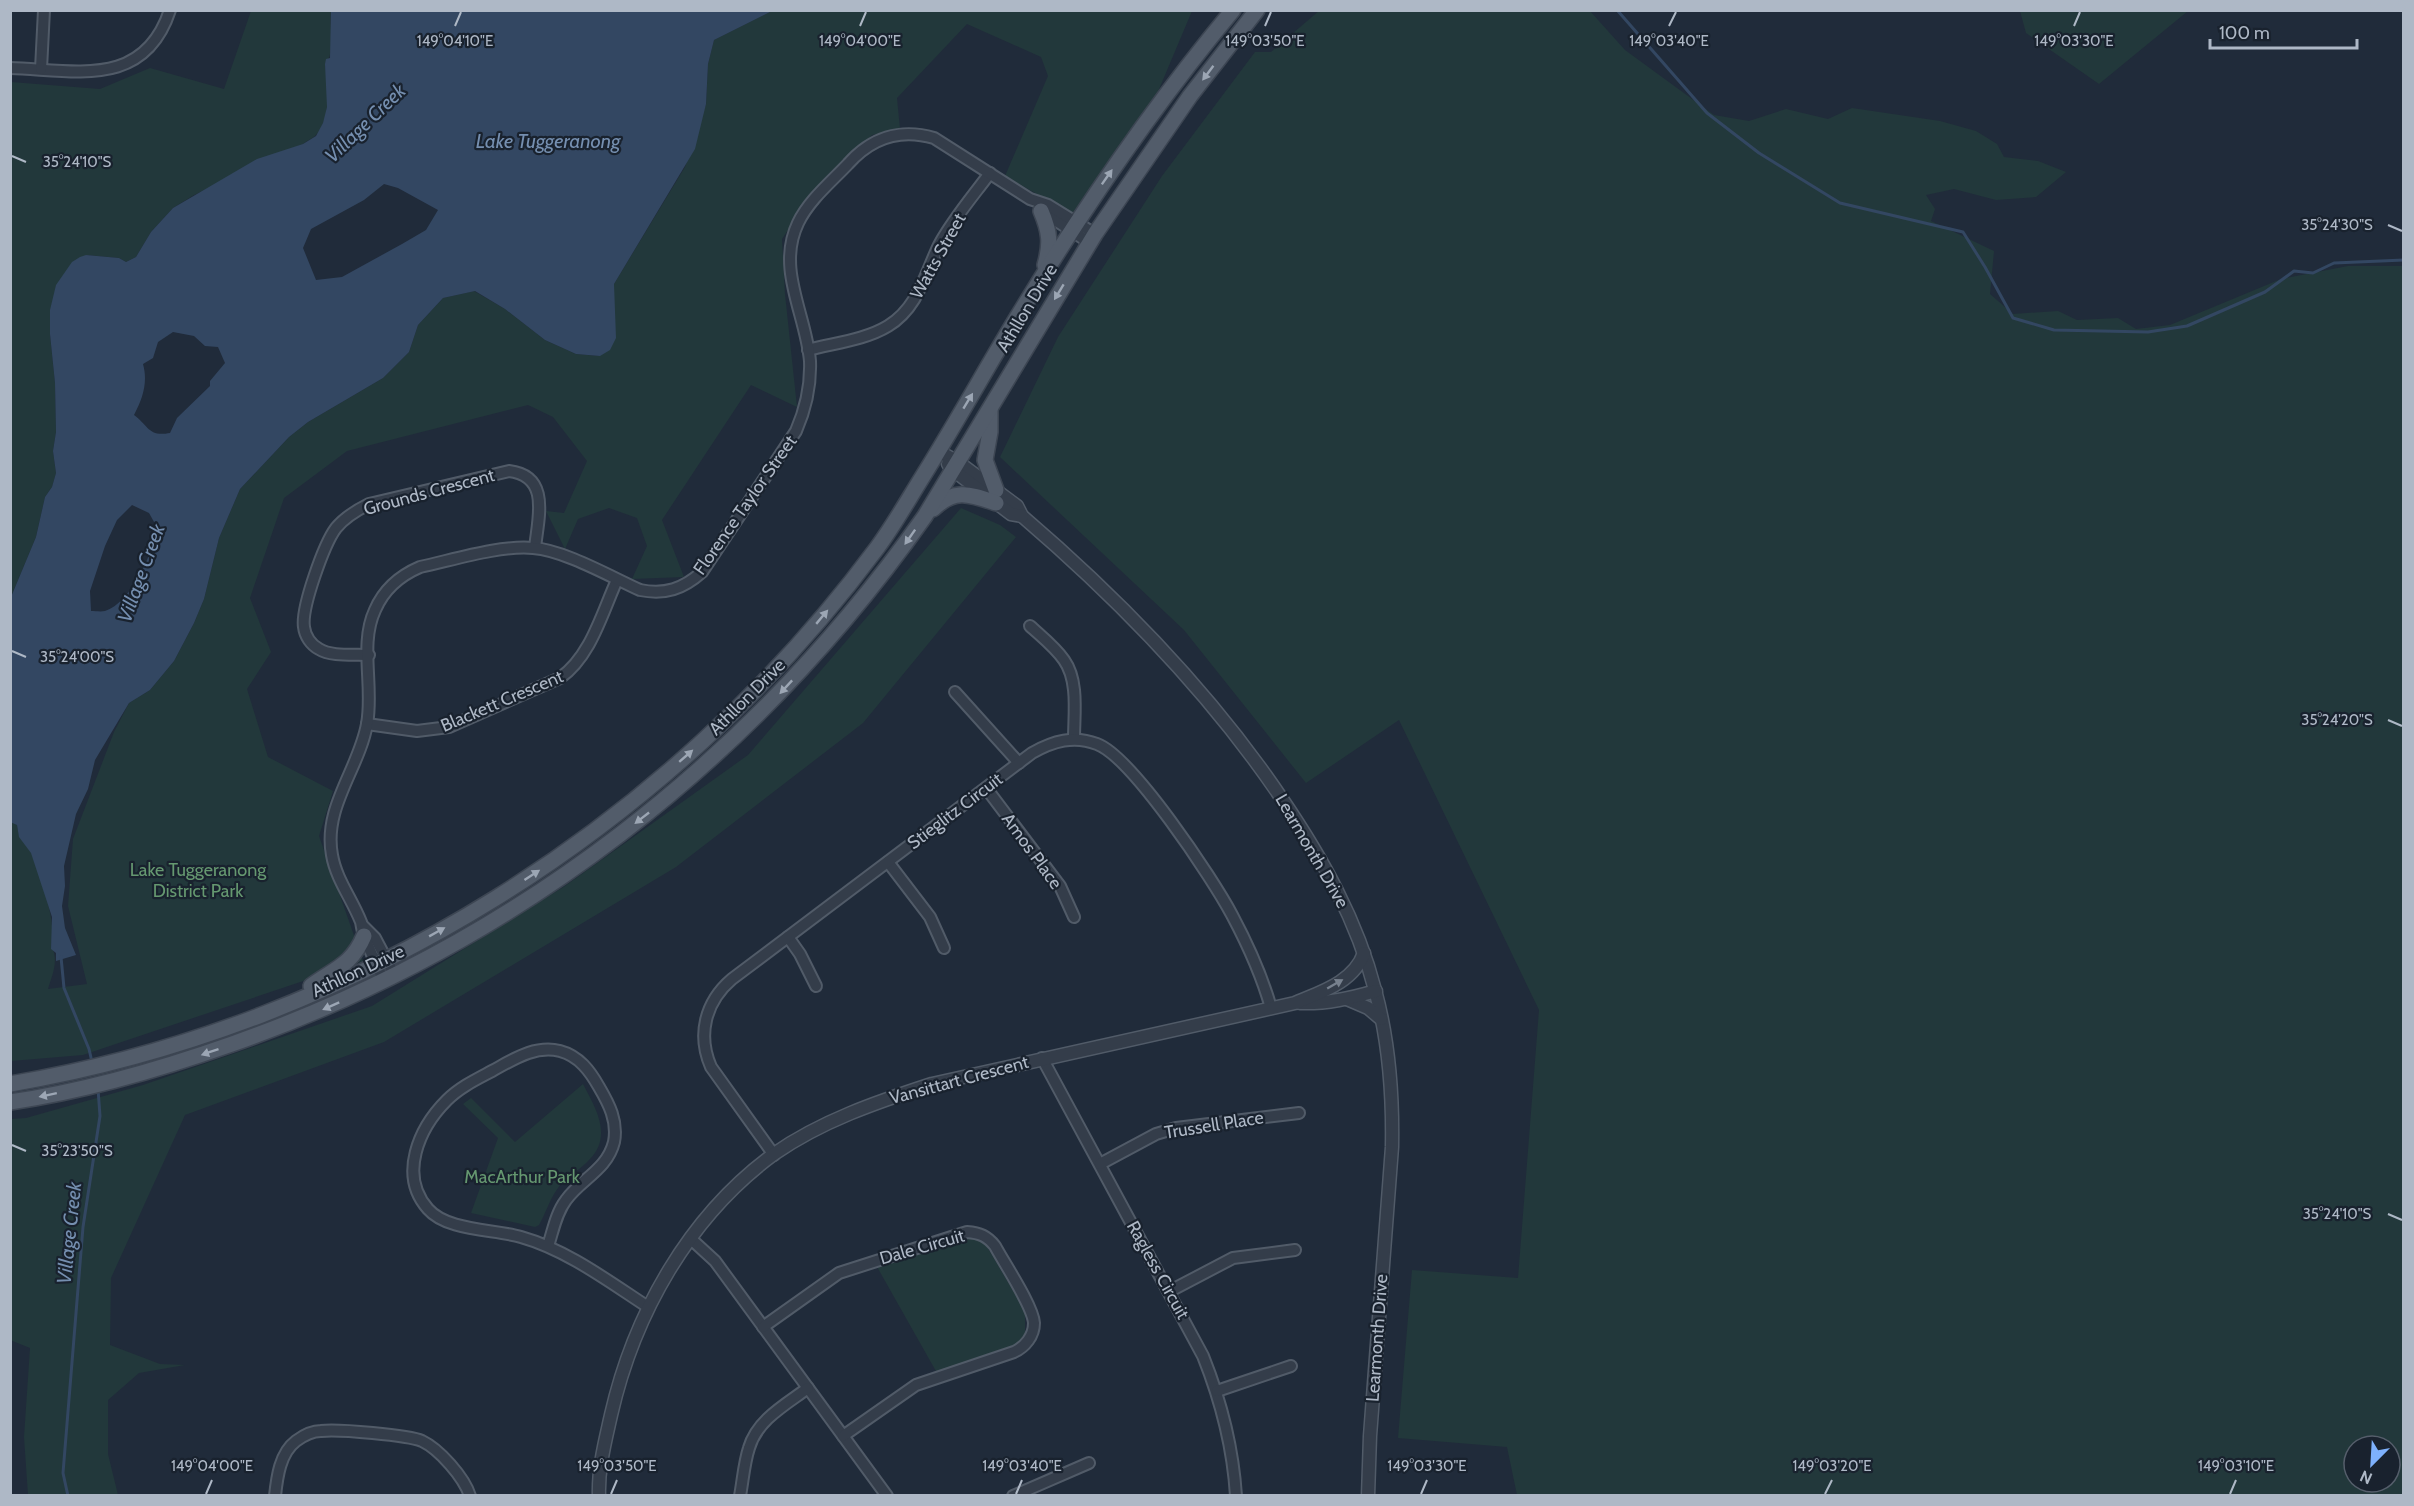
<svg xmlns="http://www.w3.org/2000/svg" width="2414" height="1506" font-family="Cabin,sans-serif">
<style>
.green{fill:#22383b;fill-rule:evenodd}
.water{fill:#334762;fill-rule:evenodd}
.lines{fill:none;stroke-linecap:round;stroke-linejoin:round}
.stream{stroke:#334762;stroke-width:3}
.minor-casing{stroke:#515b68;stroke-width:14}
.tertiary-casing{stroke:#515b68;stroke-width:15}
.primary-casing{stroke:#3d4653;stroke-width:18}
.minor{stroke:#343d4a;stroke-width:10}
.tertiary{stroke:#343d4a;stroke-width:12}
.primary{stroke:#525c6a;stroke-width:15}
.oneway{fill:#9ca6b4}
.oneway2{fill:#77818e}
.ticks{fill:none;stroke:#aeb8c6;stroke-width:2}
.labels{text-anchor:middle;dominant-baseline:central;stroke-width:4.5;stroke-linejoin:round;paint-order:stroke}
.street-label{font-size:18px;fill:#aeb8c6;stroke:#19222e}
.park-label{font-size:18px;fill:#659870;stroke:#19222e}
.water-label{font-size:20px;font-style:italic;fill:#758fb0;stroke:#19222e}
.ticks-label{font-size:15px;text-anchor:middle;fill:#aeb8c6;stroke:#19222e;stroke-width:4.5;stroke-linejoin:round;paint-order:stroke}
</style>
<rect width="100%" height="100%" fill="#202b3a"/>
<g class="green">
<path d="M1320 10 1590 11 1625 50 1714 115 1749 121 1786 109 1828 119 1852 108 1940 121 1976 131 1997 144 2004 157 2038 161 2066 172 2036 197 1996 200 1954 189 1926 195 1935 209 1931 221 1994 251 1990 294 2013 314 2058 311 2077 320 2118 318 2136 329 2170 325 2281 279 2348 266H2403V1495H1517L1507 1447 1398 1438 1412 1270 1518 1278 1539 1010 1399 720 1306 783 1184 630 1000 457 1058 337 1162 176 1255 52H1271ZM2354 1446H2390V1482H2354Z"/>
<path d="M251 11H331C329 26 336 53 325 64 328 85 332 119 315 136 312 139 306 141 303 144L194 195 173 208 151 232 136 257 126 262 119 258 86 255 50 334 55 383 56 432 53 451 56 473 52 487 45 497 36 537 11 597V82L100 89 150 68 224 89Z"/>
<path d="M772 11H1192L1157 94 1072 214 1005 176 1048 76 1041 57 967 24 897 98 900 129 872 135 808 200 782 239 785 294 797 407 751 385 662 520 684 577 632 579 647 546 637 518 609 508 578 519 565 549 546 511 564 513 587 461 553 417 528 405 347 451 284 498 250 598 271 652 247 689 268 757 333 791 319 836 363 961 83 1055 11 1061V822L17 825C19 840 26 842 32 854 40 872 58 927 51 945 59 960 53 973 48 989L87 984 68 906 73 839 114 732 129 703 150 690 174 661 194 623 204 599 219 538 240 489 289 437 308 422 383 378 409 352 418 325 443 298 474 291 505 309 545 340 576 354 599 356 613 304 614 284 685 167 706 104 708 64 714 40Z"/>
<polygon points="2020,11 2020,10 2188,11 2099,84 2026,33"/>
<polygon points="961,508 1000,525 1016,537 863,723 676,867 384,1042 185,1115 111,1278 110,1345 160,1364 185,1365 139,1373 108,1400 108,1454 118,1495 28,1495 24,1437 30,1348 10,1340 11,1119 26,1118 143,1085 372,1006 565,886 748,755"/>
<path d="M583 1084C596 1109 613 1136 589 1160 581 1169 569 1175 561 1184 550 1197 547 1211 539 1225L535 1227 471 1213 498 1138 463 1104 471 1098 515 1142Z"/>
<polygon points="972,1237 985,1243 1025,1311 1025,1337 1016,1346 937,1373 876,1265"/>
</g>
<path class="water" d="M331 10 772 11 714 40 708 64 706 104 695 149 614 284 616 338 610 350 600 356 576 354 545 340 505 309 475 291 443 298 418 325 409 352 383 378 308 422 289 437 240 489 219 538 204 599 194 623 174 661 150 690 129 703 95 760 88 789 76 814 64 866 65 886 62 906 65 928 76 955 56 961V953L51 949 52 917 31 853 19 837 17 825 10 822 11 597 36 537 45 497 52 487 56 473 53 451 56 432 55 383 50 334V310L56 285 72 262 80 257 86 255 119 258 126 262 136 257 151 232 173 208 257 159 303 144 316 136 323 123 327 107 325 64 326 59 330 58ZM384 184 398 188 438 210 426 230 402 244 342 277 316 280 303 248 311 229 364 200ZM173 332 194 336 205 346 218 347 225 363 210 381V386L177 418 170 433C148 437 149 426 134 415 143 398 148 382 143 364L153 358 158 342ZM132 505 149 513 158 529C152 553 131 603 105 611 101 612 95 611 91 611L90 591 105 546 117 520Z"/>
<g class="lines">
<g class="stream">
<polyline points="1617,10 1707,113 1759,153 1840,203 1963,232 1985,267 2013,318 2054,330 2148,332 2187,326 2265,292 2294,271 2313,273 2334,263 2404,260"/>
<polyline points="61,957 64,988 89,1049 92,1062"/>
<polyline points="68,1496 63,1473 83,1227 100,1116 98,1089"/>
</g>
<g class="minor-casing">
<g id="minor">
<path d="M10 68C76 70 144 89 170 10"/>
<polyline points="41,69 44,10"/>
<polyline points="1040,210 1090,243"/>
<path d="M808 350C834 343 865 340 888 326 918 308 925 274 939 245 953 219 973 196 990 173"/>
<path d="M1030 626C1042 637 1055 647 1064 660 1079 681 1074 714 1074 739"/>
<path d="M369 655C355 654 331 657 319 649 311 645 305 636 304 627 301 608 324 544 336 528 345 517 357 510 369 504L509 471C551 476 538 518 535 548"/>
<polyline points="955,692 1019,763"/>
<path d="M367 724 417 731 449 727 560 678C591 656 602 613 617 580"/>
<polyline points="986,788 1060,886 1074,917"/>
<polyline points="888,862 930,917 944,948"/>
<polyline points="362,925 375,938 395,976"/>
<polyline points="788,937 800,954 816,986"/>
<path d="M384 981C377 966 370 951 364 935 362 930 362 926 361 922 352 899 336 879 332 855 323 807 359 769 367 724 374 687 359 644 375 610 384 589 399 576 420 567 453 560 500 545 533 548 564 550 611 577 640 590 665 595 683 589 702 572L796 431C806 408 811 386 810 361 806 314 776 269 798 223 809 200 831 182 848 164 871 138 900 128 934 138L1030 199 1048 205 1095 234"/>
<path d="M1042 1058 1203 1356C1221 1401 1233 1447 1236 1496"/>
<path d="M774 1155 711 1067C697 1035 705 1002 732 979L1032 753C1053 741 1074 735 1097 744 1132 757 1213 879 1232 915 1248 945 1262 976 1271 1008"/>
<polyline points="1100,1164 1156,1134 1176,1128 1299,1113"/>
<polyline points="691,1239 715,1261 887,1496"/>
<path d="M548 1246C553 1231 556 1213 566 1200 581 1179 607 1170 614 1142 618 1121 609 1104 599 1087 590 1071 579 1056 560 1051 535 1045 514 1059 492 1071 477 1079 460 1087 447 1100 419 1128 398 1175 428 1209 447 1231 494 1229 521 1237 567 1250 608 1281 648 1307"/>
<polyline points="1170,1291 1233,1258 1295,1250"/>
<path d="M763 1327 839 1273 967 1232C980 1233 987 1236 995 1246 1004 1263 1033 1306 1034 1323 1034 1336 1025 1347 1014 1352L916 1385 843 1436"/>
<polyline points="1217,1391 1291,1366"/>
<path d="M275 1496C277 1477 280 1453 296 1441 304 1435 312 1431 321 1431 338 1429 408 1435 422 1441 439 1449 464 1477 470 1496"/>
<path d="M740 1496C743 1480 744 1463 749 1448 757 1420 785 1405 808 1388"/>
<polyline points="1013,1496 1089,1463"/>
</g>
</g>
<g class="tertiary-casing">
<g id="tertiary">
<path d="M938 451 958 462 1017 506 1022 516C1120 600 1210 692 1282 799 1322 858 1357 920 1375 990 1389 1041 1393 1094 1392 1147L1370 1436 1368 1496"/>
<polyline points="948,464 953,470 1011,514 1022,516"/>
<polyline points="1347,999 1368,1008 1381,1019"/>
<path d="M1300 1003C1327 1004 1351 998 1376 991"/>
<path d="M599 1496C598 1468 605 1442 611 1415 634 1314 689 1216 774 1154 821 1121 877 1102 932 1084L1295 1003C1321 992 1354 982 1364 953"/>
</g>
</g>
<g class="primary-casing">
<g id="primary">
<path d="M1041 211C1050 232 1051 244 1045 265"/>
<polyline points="990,409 990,432 985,460 996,490"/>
<path d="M933 509C955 488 969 494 996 503"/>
<path d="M311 986C334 969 352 965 364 936"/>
<path d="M10 1084C354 1026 671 826 877 548 894 525 908 500 923 476 956 423 986 369 1018 316 1083 209 1153 106 1233 10"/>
<path d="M10 1102C86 1091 161 1069 232 1044 516 944 752 761 925 516L1095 234 1190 96 1257 10"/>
</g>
</g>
<use href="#minor" class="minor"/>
<use href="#tertiary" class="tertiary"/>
<use href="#primary" class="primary"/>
</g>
<defs><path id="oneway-solid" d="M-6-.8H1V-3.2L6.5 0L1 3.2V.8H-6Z" transform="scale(1.5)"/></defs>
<g class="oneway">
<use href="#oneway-solid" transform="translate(1208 73) rotate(127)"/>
<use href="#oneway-solid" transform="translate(1107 177) rotate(-55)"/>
<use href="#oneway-solid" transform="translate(1059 292) rotate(121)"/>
<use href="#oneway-solid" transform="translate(968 401) rotate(-59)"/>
<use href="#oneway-solid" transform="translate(910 537) rotate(125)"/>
<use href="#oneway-solid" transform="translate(822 617) rotate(-50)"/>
<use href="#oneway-solid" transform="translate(786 687) rotate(133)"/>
<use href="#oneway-solid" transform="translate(686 756) rotate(-41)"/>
<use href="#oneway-solid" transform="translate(642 818) rotate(142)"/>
<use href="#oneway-solid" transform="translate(532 875) rotate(-33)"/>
<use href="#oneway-solid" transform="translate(437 932) rotate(-29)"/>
<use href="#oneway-solid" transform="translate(331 1006) rotate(156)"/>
<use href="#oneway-solid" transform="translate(210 1052) rotate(161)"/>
<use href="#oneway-solid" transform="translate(48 1095) rotate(168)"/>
</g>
<use class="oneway2" href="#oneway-solid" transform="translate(1335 984) rotate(-30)"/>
<path class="ticks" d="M455 26 461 12M860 26 866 12M1265 26 1271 12M1669 26 1676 12M2074 26 2080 12M12 156 26 162M2388 225 2402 231M12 651 26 657M2388 720 2402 726M12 1145 26 1151M2388 1214 2402 1220M206 1494 212 1480M611 1494 617 1480M1016 1494 1022 1480M1421 1494 1427 1480M1825 1494 1832 1480M2230 1494 2236 1480"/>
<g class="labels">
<g class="street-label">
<text transform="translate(938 256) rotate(-61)">Watts Street</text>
<text transform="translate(1027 308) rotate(-59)">Athllon Drive</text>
<text transform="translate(429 492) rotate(-15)">Grounds Crescent</text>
<text transform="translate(745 505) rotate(-55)">Florence Taylor Street</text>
<text transform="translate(747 697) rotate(-45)">Athllon Drive</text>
<text transform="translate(502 701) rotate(-23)">Blackett Crescent</text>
<text transform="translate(955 811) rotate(-37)">Stieglitz Circuit</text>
<text transform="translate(1032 851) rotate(54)">Amos Place</text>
<text transform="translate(1312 851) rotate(60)">Learmonth Drive</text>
<text transform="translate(358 971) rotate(-25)">Athllon Drive</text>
<text transform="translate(959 1080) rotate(-15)">Vansittart Crescent</text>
<text transform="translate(1214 1125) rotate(-9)">Trussell Place</text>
<text transform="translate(922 1247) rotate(-16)">Dale Circuit</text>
<text transform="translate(1158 1270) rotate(61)">Ragless Circuit</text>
<text transform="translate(1377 1338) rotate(-86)">Learmonth Drive</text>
</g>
<g class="park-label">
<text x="198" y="870">Lake Tuggeranong<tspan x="198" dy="21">District Park</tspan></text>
<text x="522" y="1177">MacArthur Park</text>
</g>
<g class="water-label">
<text transform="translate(365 123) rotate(-44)">Village Creek</text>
<text x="548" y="141">Lake Tuggeranong</text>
<text transform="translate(141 573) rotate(-70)">Village Creek</text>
<text transform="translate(69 1233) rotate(-84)">Village Creek</text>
</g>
</g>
<g class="ticks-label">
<text x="455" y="46">149°04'10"E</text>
<text x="860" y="46">149°04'00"E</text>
<text x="1265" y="46">149°03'50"E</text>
<text x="1669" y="46">149°03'40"E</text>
<text x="2074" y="46">149°03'30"E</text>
<text x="77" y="167">35°24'10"S</text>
<text x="2337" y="230">35°24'30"S</text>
<text x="77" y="662">35°24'00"S</text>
<text x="2337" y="725">35°24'20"S</text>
<text x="77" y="1156">35°23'50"S</text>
<text x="2337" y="1219">35°24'10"S</text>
<text x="212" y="1471">149°04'00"E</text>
<text x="617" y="1471">149°03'50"E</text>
<text x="1022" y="1471">149°03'40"E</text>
<text x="1427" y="1471">149°03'30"E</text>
<text x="1832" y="1471">149°03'20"E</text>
<text x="2236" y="1471">149°03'10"E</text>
</g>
<rect width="2414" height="1506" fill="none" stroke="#aeb8c6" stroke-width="24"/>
<g transform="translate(2372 1464) rotate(204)"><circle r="28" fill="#19222e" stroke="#555e6b" stroke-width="1.5"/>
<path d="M0-4.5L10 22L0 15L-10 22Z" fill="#7eb1fc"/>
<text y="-9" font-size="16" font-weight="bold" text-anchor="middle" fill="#aeb8c6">N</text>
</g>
<path d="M2210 39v9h147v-9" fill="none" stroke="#aeb8c6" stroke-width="3"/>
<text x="2219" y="39" font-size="18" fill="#aeb8c6" stroke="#19222e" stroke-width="4.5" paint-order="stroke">100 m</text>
</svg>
